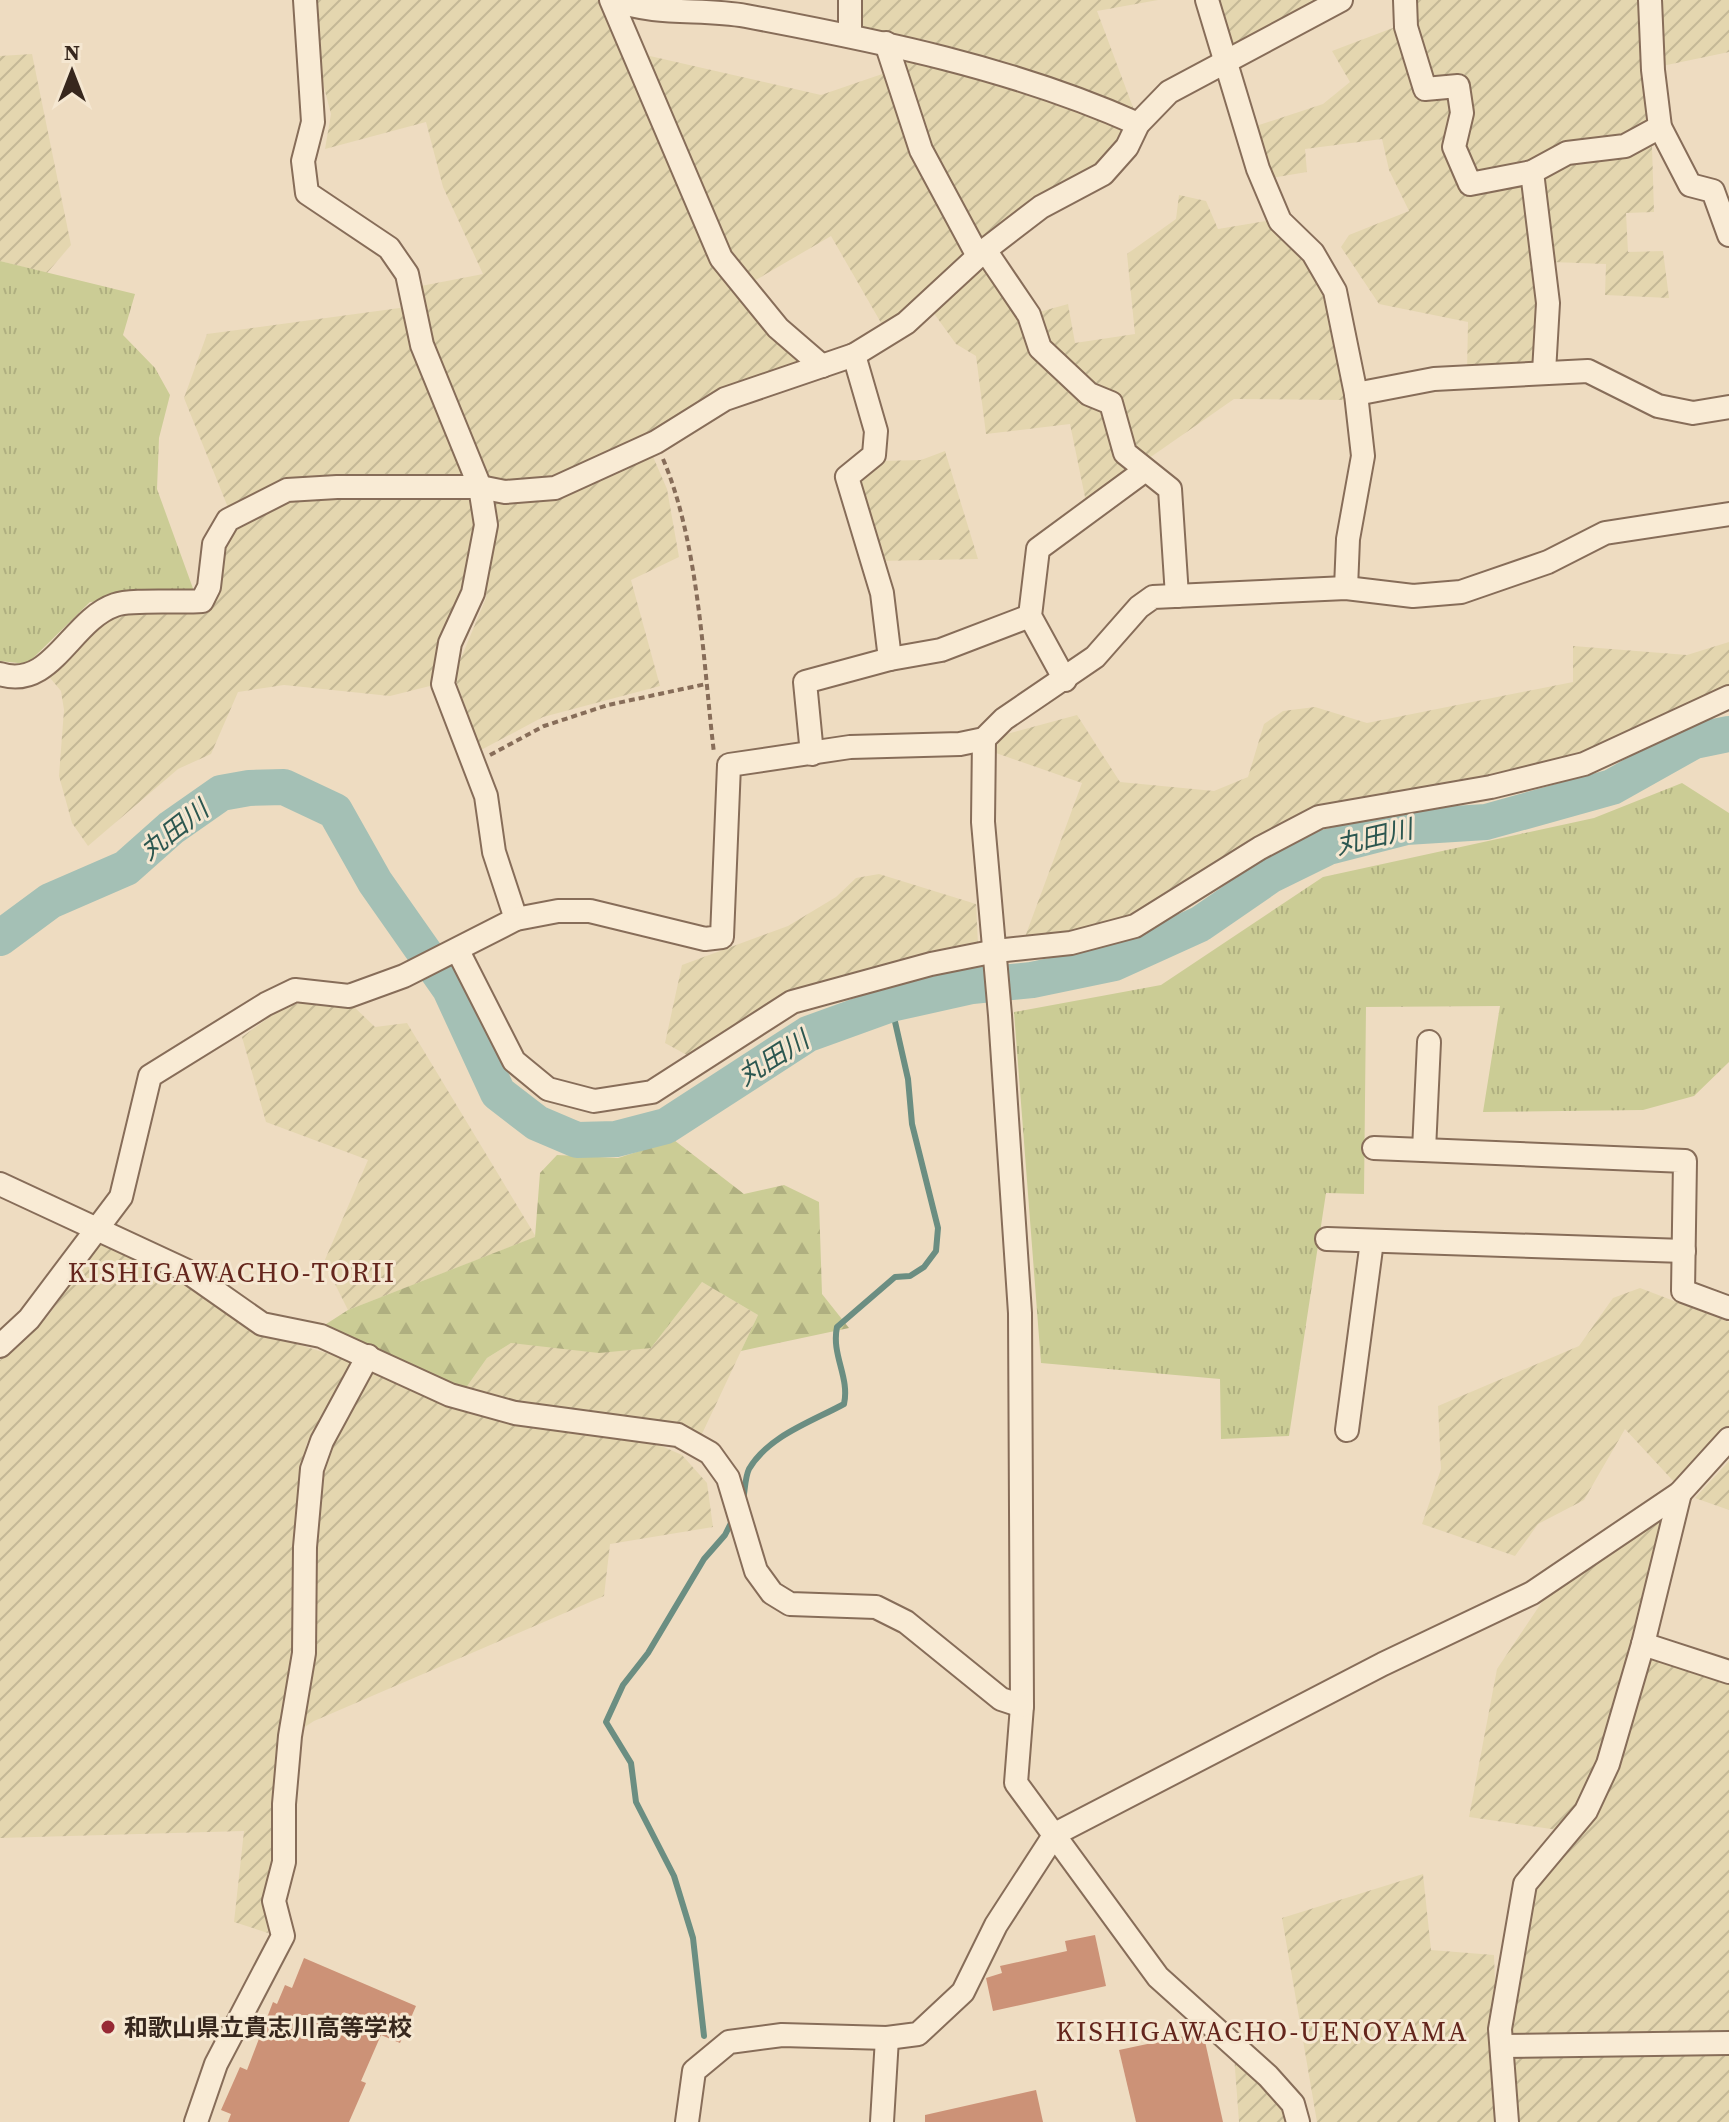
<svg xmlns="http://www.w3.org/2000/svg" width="1729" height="2122" font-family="'Source Serif 4','Noto Sans JP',serif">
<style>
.farmland{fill:url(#farmland-furrows)}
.grass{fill:url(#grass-tufts)}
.forest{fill:url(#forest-firs)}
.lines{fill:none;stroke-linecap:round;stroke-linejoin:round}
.stream{stroke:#6b8e82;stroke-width:6}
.river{stroke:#a4c0b5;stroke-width:36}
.building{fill:#cc9277}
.minor-casing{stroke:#876d59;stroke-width:26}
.path{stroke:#876d59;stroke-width:4;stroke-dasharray:6 4;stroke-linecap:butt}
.minor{stroke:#f9ebd5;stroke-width:22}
.poi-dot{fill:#972934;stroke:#f5e7d1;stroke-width:3}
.labels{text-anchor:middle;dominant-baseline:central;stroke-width:6;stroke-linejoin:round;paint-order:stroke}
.poi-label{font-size:24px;font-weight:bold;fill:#37271d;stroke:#f5e7d1;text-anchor:start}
.water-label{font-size:26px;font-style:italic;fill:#2c5750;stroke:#f5e7d1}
.quarter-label{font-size:28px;letter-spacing:2px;fill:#64251c;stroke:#f5e7d1}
</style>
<defs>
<pattern id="farmland-furrows" width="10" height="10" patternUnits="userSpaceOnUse" patternTransform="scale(2)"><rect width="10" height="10" fill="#e4d6af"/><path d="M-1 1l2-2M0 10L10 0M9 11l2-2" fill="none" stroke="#c4b896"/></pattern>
<pattern id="grass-tufts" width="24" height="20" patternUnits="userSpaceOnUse" patternTransform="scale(2)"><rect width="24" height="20" fill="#cbcc95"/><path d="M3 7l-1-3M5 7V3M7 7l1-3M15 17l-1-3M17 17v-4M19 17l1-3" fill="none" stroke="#afaf80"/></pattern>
<pattern id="forest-firs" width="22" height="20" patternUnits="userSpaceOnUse" patternTransform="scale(2)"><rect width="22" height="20" fill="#cbcc95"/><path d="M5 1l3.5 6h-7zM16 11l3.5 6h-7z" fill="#afaf80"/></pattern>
</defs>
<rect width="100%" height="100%" fill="#eedcc1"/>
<g class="farmland">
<polygon points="314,0 605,0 715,263 810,362 558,480 484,483 429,344 421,286 483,274 443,187 426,122 325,149 331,114 320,72"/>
<polygon points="857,0 1158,0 1097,11 1134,110 927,40 857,30"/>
<polygon points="1217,0 1324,0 1233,47"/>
<polygon points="1410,0 1641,0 1655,122 1623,140 1529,167 1472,179 1460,147 1462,83 1428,84"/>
<polygon points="1664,0 1729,0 1729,52 1662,66 1658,2"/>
<polygon points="1398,26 1424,99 1453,95 1449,145 1466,195 1528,179 1542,303 1540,367 1467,372 1468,322 1379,304 1341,247 1349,235 1409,211 1389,170 1382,139 1305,149 1307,172 1271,178 1256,126 1323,104 1350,82 1332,51"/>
<polygon points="895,52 1123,125 1105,165 980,245 930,151"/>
<polygon points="32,54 71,245 47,273 0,261 0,56"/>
<polygon points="641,54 821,95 888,72 970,254 884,328 831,236 754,281 729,252"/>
<polygon points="1652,146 1654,212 1626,213 1628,252 1663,251 1669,298 1605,295 1606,264 1551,262 1539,176 1578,157"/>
<polygon points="1179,195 1206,201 1218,229 1272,220 1309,262 1326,296 1347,400 1234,399 1086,502 1070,424 986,434 976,356 956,344 930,308 984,260 1025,316 1068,304 1075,343 1135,334 1127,254 1176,219"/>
<polygon points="407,307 466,480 341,478 229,510 184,398 207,334"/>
<polygon points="945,451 978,559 878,561 855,480 880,461 921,460"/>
<polygon points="651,452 667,489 679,557 631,580 660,686 543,717 481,750 454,675 486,598 492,499 577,491"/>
<polygon points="470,492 476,523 468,586 438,684 390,696 284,685 238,692 211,754 178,769 88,846 72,823 59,776 64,710 61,691 46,673 92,627 120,611 211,603 217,551 231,527 301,496"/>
<polygon points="1729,642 1729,688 1696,699 1575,760 1501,778 1358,798 1307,812 1125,920 1077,934 1025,937 1082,783 996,753 999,736 1077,715 1120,782 1214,791 1248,777 1264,724 1283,711 1315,707 1367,723 1573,682 1573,646 1687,655"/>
<polygon points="879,874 976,904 978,944 878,968 696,1060 665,1043 682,965 788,926 836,897 856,878"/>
<polygon points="308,1001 349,1002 375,1027 407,1023 536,1237 348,1310 324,1262 368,1160 266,1122 242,1037 282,1008"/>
<polygon points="101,1242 181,1282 261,1333 352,1361 306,1445 295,1657 277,1852 262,1901 268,1933 234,1922 244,1831 0,1838 0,1360 48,1316"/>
<polygon points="702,1282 758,1315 701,1436 645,1419 514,1405 463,1392 487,1358 511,1343 651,1348"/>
<polygon points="1640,1288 1729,1322 1729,1427 1676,1484 1625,1429 1584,1500 1538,1524 1515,1556 1422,1524 1441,1469 1438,1406 1579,1346 1613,1298"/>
<polygon points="367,1369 511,1420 657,1444 682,1455 707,1483 713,1527 610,1544 604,1596 314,1721 294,1734 320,1458"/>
<polygon points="1729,1461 1729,1510 1695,1498"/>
<polygon points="1667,1514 1601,1761 1579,1807 1558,1830 1469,1817 1497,1669 1552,1587"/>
<polygon points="1650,1654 1729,1679 1729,2037 1512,2036 1519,1947 1532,1889 1551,1864"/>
<polygon points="1423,1874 1431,1950 1494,1955 1499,2087 1497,2122 1317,2122 1282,1918"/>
<polygon points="1729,2052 1729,2122 1520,2122 1512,2053"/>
<polygon points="1234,2055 1274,2091 1290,2122 1239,2122"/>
</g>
<g class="grass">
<polygon points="0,261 135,294 123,335 155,368 170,395 159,438 157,489 195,594 90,602 27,664 0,661"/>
<polygon points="1682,783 1729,813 1729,1062 1694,1096 1643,1110 1483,1112 1500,1006 1366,1007 1364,1194 1326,1193 1289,1436 1221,1439 1220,1379 1041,1363 1014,1012 1161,985 1323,877 1594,818"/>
</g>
<polygon class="forest" points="674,1140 744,1194 784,1185 819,1202 822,1294 849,1328 741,1351 758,1315 702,1282 651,1348 599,1353 511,1343 487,1358 463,1392 320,1328 348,1310 535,1237 540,1173 557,1155 618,1158"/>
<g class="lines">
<g class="stream">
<path d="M743 1500C745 1491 745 1477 749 1469 768 1436 813 1421 844 1404 850 1377 831 1355 837 1327L895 1277 910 1276 924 1267 936 1251 938 1228 912 1124 908 1079 891 1004"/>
<polyline points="704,2036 693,1938 674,1876 636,1802 631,1763 606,1722 623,1685 648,1653 704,1559 725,1535 734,1517"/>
</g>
<polyline class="river" points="0,938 50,901 126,868 171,828 221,793 249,788 284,787 335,811 375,882 450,989 498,1093 537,1123 577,1140 616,1139 666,1126 808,1034 891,1004 972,986 1032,980 1114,963 1200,924 1271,875 1328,847 1406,827 1486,822 1612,787 1694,741 1729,734"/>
</g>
<g class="building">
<polygon points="1095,1935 1106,1986 993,2011 986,1978 1002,1973 1000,1966 1067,1951 1065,1941"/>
<polygon points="304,1958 416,2006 400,2043 381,2035 361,2081 366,2083 349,2122 228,2122 231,2114 221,2110 240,2067 247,2070 273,2002 277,2004 285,1985 292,1988"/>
<polygon points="1199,2033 1204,2037 1223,2122 1136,2122 1119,2050"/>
<polygon points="1036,2090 1043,2122 925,2122 925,2115"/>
</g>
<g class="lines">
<g class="minor-casing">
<g id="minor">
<polyline points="305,0 313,122 303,161 307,193 389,248 407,274 422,345 480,487 486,525 473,593 450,643 443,684 486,796 494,852 516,919"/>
<polyline points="611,0 721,258 778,328 822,366"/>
<path d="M614 0C657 16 702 8 746 16 879 41 1013 68 1138 124"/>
<polyline points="850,0 850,36"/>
<polyline points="1207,0 1258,169 1280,221 1313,253 1335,291 1356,394 1363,456 1348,539 1346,588"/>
<polyline points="1405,0 1406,27 1425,89 1458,86 1462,113 1454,147 1470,184 1532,172 1567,153 1625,146 1660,127"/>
<polyline points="1650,0 1653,70 1660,127 1690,185 1713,191 1729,235"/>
<polyline points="886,43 921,150 978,256"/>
<polyline points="1532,172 1548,303 1544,372"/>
<polyline points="985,250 1029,315 1040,348 1089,394 1111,403 1125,453 1170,489 1177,596"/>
<polyline points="1356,394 1434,379 1588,371 1658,406 1693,413 1729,407"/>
<polyline points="890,659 941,650 1030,616"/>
<path d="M0 674C51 691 71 620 115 605 132 599 180 603 202 601L209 587 214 544 228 520 287 490 337 487H480L505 492 555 488 656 442 725 399 854 355 906 323 985 250 1041 207 1103 174 1127 147 1138 124 1169 92 1341 0"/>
<polyline points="1065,680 1030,616 1038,549 1144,471"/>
<polyline points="984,739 983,822 1000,1015 1020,1313 1022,1706 1016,1783 1158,1977 1268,2076 1293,2104 1298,2122"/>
<polyline points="812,754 805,682 890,659 882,593 847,477 874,455 876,431 854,355"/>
<polyline points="458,951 514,1061 548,1089 594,1101 652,1092 792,1002 931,964 996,951 1071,943 1135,926 1260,848 1319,817 1491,787 1584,764 1729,697"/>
<polyline points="1374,1148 1685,1161 1683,1291 1729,1308"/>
<polyline points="1424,1150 1429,1042"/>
<polyline points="0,1184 185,1270 262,1324 321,1336 450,1395 515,1413 678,1435 710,1453 728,1478 756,1571 772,1593 790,1604 876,1607 906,1622 1001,1699 1022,1706"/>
<polyline points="1327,1239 1684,1251"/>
<polyline points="0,1346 29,1319 121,1197 150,1076 266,1004 295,990 349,996 404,976 516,919 558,911 590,911 705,939 722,937 729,765 850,747 960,744 984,739 1004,719 1095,657 1139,607 1153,597 1346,588 1413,596 1461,592 1548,562 1605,533 1729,514"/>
<polyline points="1347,1430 1372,1241"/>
<polyline points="1643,1644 1729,1672"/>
<polyline points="1502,2046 1729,2043"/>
<polyline points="196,2122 216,2064 283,1936 274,1901 284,1862 284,1804 290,1736 304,1653 305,1547 312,1469 322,1441 368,1356"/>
<polyline points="687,2122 694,2071 729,2042 782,2035 887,2038 918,2034 963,1992 996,1925 1055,1834 1383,1664 1532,1593 1680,1493 1729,1439"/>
<polyline points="882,2122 887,2038"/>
<polyline points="1507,2122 1500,2029 1525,1884 1586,1811 1608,1764 1643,1644 1680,1493"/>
</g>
</g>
<g class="path">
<path d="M663 459C699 543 703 662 714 753"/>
<polyline points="490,755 544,726 608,705 706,684"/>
</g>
<use href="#minor" class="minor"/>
</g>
<circle class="poi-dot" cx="108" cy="2027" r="8"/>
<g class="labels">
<g class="poi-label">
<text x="124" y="2027">和歌山県立貴志川高等学校</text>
</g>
<g class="water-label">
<text transform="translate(174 830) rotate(-38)">丸田川</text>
<text transform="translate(1374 837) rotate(-13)">丸田川</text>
<text transform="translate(773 1058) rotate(-32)">丸田川</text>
</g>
<g class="quarter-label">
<text x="232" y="1272">KISHIGAWACHO-TORII</text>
<text x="1262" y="2031">KISHIGAWACHO-UENOYAMA</text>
</g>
</g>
<g transform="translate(72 72)" stroke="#f5e7d1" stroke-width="6" paint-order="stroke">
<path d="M0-6L14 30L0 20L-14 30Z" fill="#37271d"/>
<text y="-12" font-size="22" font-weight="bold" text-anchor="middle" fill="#37271d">N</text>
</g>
</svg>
